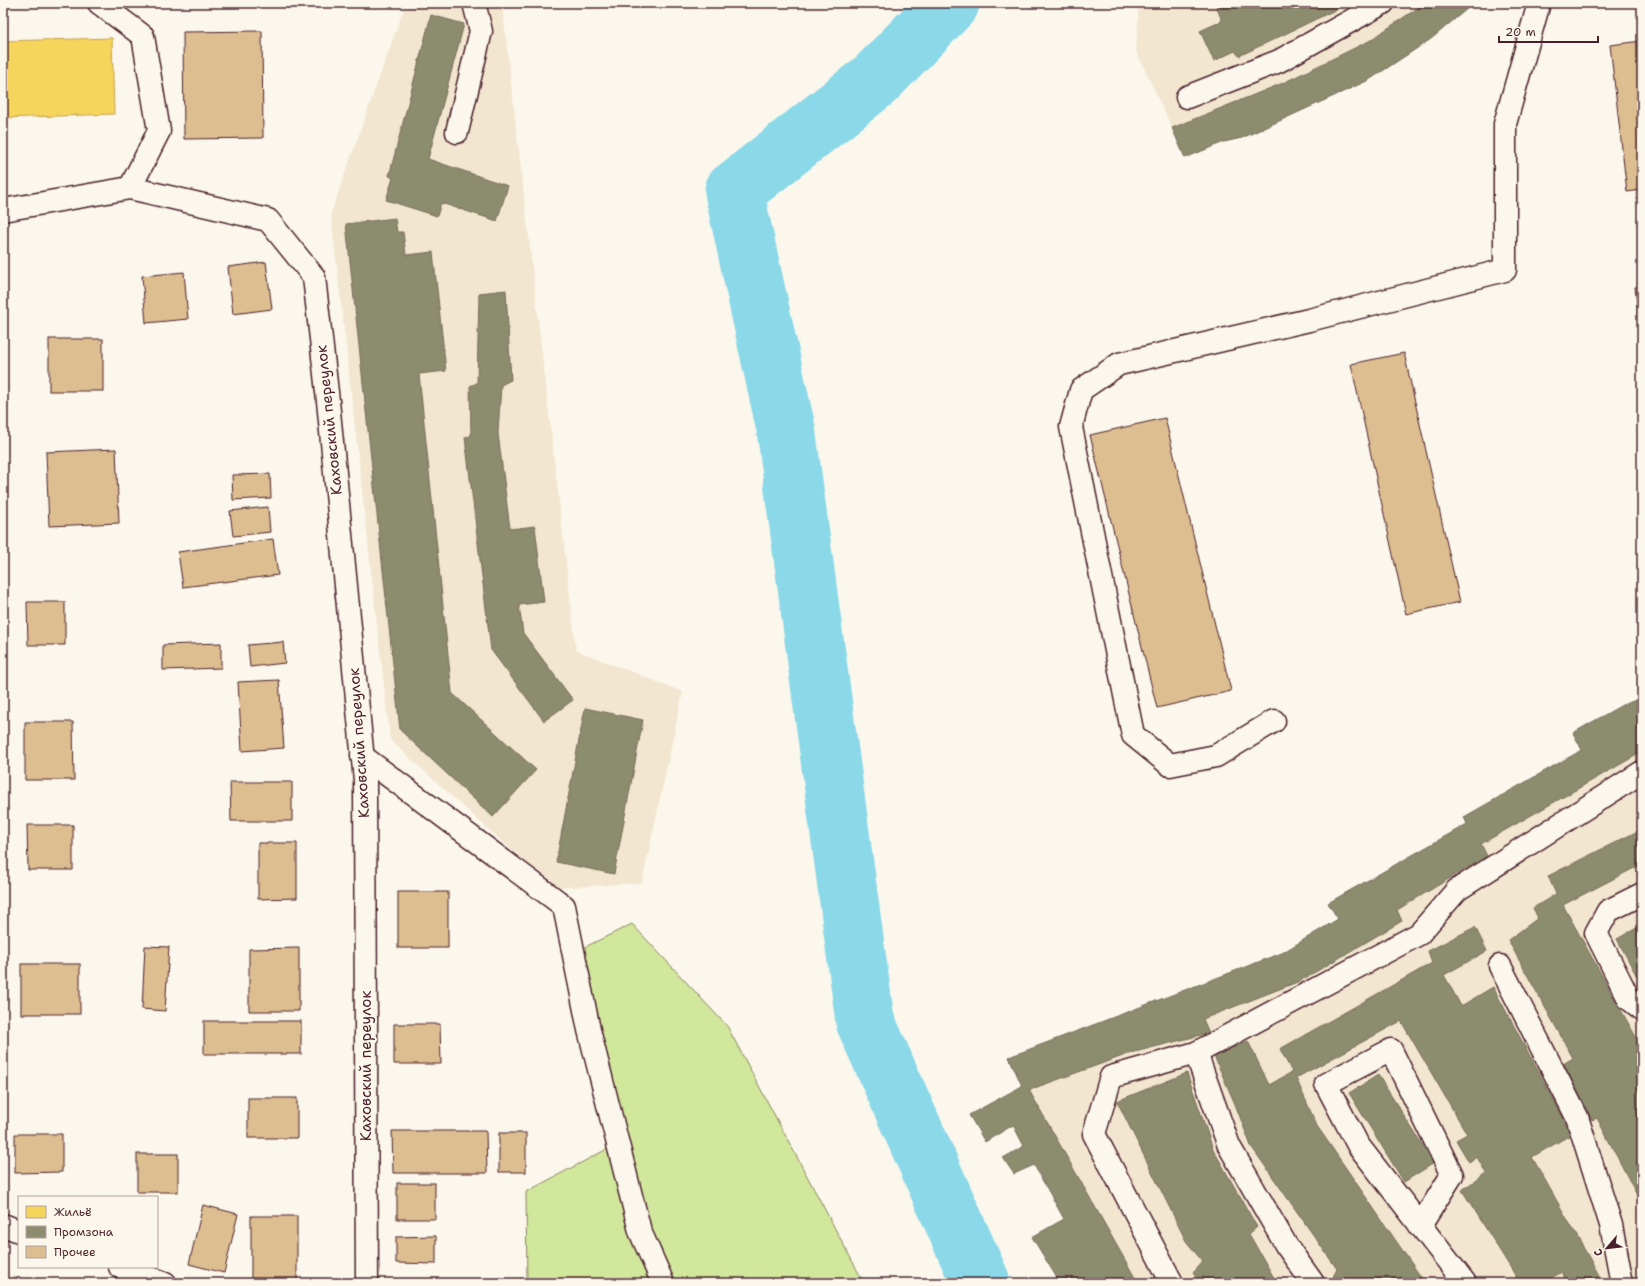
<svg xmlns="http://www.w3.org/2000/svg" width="1645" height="1286" font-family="'Shantell Sans',sans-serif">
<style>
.built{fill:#f2e6d0}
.green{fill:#d1e79c;stroke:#8e8364}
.homes{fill:#f6d55c;stroke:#c29e4d}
.industry{fill:#8c8c6e;stroke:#786b5a}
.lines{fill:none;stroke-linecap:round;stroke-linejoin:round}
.river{stroke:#8ad8e8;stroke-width:59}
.building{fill:#ddbe90;stroke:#4a1f2b}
.minor-casing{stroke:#4a1f2b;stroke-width:25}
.minor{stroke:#fbf7ec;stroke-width:22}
.labels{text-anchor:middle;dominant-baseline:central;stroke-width:4;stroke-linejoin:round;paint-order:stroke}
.street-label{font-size:15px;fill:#4a1f2b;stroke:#fbf7ec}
</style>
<rect width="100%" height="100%" fill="#fbf7ec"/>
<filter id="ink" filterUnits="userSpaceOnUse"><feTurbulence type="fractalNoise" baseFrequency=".025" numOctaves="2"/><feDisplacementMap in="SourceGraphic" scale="8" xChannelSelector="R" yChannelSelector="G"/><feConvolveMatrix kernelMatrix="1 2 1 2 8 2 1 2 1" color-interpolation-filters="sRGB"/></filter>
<g filter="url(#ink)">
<g class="built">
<polygon points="445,3 502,3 576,650 683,692 642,883 553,888 390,740 331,213 404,8"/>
<polygon points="1139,3 1453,3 1295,99 1172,128 1136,51"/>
<polygon points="1642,730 1642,1283 1105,1283 1021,1095 1034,1077 1380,919 1489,818"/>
</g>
<polygon class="green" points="632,924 727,1026 864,1283 527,1283 526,1192 611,1147 581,949"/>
<polygon class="homes" points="112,38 114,114 3,118 3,41"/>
<g class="industry">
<polygon points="1215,3 1259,3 1260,6 1266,3 1346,3 1333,11 1239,56 1235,51 1214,61 1200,31 1222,21"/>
<polygon points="1425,3 1474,3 1431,39 1369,80 1242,138 1224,142 1185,158 1172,128 1283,83 1369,41"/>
<polygon points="431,15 464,24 428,159 508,186 497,221 441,203 437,216 386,200 393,178 389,176"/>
<polygon points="395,218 397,232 403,232 406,255 433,252 446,371 419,374 452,693 536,770 493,817 400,730 346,224"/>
<polygon points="506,290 511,380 501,385 498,433 510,529 535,526 544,602 519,605 523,633 573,700 544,721 491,650 465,437 471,436 470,386 477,383 479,293"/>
<polygon points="1642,698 1642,752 1481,844 1487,856 1397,910 1402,921 1300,981 1203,1019 1209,1033 1131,1053 1029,1090 1138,1283 1060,1283 1032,1237 1064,1219 1034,1165 1014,1174 1003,1158 1024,1146 1013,1125 985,1142 969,1115 1022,1086 1009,1057 1282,953 1338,919 1328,903 1467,824 1464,817 1582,750 1573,733 1622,705"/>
<polygon points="585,708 643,720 614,874 556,862"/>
<polygon points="1642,829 1642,864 1563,905 1642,1048 1642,1205 1597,1118 1592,1120 1563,1064 1573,1058 1508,940 1538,918 1533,908 1556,894 1548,876"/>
<polygon points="1642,925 1642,986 1617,939"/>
<polygon points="1475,927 1487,951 1444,975 1461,1006 1493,987 1572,1134 1532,1157 1600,1277 1589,1283 1567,1283 1562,1272 1542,1283 1520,1283 1462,1190 1486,1173 1477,1157 1469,1162 1456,1140 1467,1134 1401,1021 1296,1078 1317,1126 1425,1283 1338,1283 1333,1277 1337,1269 1251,1146 1235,1104 1214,1056 1248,1041 1269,1085 1292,1072 1280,1049 1432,963 1428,951"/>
<polygon points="1187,1073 1213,1149 1257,1227 1249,1234 1277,1283 1200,1283 1193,1273 1203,1262 1186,1241 1117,1101"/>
<polygon points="1378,1075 1434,1163 1404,1182 1349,1093"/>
</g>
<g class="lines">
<polyline class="river" points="950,3 875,80 734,191 786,429 865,1021 981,1283"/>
</g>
<g class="building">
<polygon points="262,31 263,138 184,139 183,32"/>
<polygon points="1642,41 1642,190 1627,192 1610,45"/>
<polygon points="266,262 272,309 233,314 228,267"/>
<polygon points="184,272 188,319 146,323 142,276"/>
<polygon points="1642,286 1642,347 1635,287"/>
<rect x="49" y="339" width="54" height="52"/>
<polygon points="1404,353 1460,602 1406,614 1351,364"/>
<polygon points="1165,418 1231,691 1157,708 1090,435"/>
<polygon points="116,449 119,523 49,526 46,452"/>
<polygon points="270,474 271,498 233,500 232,475"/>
<polygon points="268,507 270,532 233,536 230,511"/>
<polygon points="273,539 278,575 183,587 178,552"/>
<polygon points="27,602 65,602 65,645 28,645"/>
<polygon points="283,642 285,663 250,667 248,645"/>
<polygon points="221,643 221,668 163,670 163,645"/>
<polygon points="279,680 284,748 242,751 238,682"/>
<polygon points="25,722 73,722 74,780 25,780"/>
<polygon points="230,782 292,782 292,821 231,821"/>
<polygon points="27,825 73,825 73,870 28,870"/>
<polygon points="258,843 297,843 297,898 258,899"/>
<rect x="398" y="892" width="50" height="56"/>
<polygon points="145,946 169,947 165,1011 142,1009"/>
<polygon points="299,948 299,1011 249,1011 249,949"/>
<rect x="21" y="964" width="59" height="50"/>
<rect x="204" y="1021" width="97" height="33"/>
<polygon points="394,1024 440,1024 441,1064 394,1064"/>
<rect x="248" y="1098" width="49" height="40"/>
<polygon points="392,1131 486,1131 487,1173 393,1173"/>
<rect x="499" y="1133" width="27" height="39"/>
<polygon points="15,1134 62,1134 62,1172 15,1173"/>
<rect x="137" y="1154" width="41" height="38"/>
<rect x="397" y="1183" width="38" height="36"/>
<polygon points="203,1205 238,1214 224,1273 189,1264"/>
<rect x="251" y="1216" width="46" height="67"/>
<polygon points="436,1236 436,1264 396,1263 396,1237"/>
</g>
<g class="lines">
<g class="minor-casing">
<g id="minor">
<polyline points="99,3 143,36 159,131 130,188"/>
<polyline points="1187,97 1279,61 1383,3"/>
<polyline points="457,132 481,31 474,3"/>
<polyline points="3,210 130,188 268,220 314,277 328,401 365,781 367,1283"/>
<polyline points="1274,721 1216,756 1170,765 1133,735 1071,427 1081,390 1119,364 1309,320 1505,270 1505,124 1539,3"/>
<polyline points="362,756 564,906 589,1030 640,1231 663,1283"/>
<polyline points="1642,894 1608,911 1596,933 1629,999 1642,1009"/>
<polyline points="1500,966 1577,1117 1611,1225 1622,1283"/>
<polyline points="1196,1053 1229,1146 1286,1245 1313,1283"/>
<polyline points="3,1225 19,1231"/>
<polyline points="1420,1226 1452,1175 1391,1050 1326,1084 1358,1145 1465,1283"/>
<polyline points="120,1267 165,1283"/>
<polyline points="1172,1283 1094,1134 1111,1077 1196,1053 1419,934 1457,890 1642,772"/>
</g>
</g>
<use href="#minor" class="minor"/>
</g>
</g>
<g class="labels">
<g class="street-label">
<text transform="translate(329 420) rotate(-96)">Каховский переулок</text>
<text transform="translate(359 743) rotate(-94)">Каховский переулок</text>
<text transform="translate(366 1066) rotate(-90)">Каховский переулок</text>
</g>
</g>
<rect width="1645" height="1286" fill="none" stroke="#fbf7ec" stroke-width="16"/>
<rect x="8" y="8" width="1629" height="1270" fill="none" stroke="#4a1f2b" stroke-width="1.5" filter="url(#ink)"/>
<rect x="18" y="1196" width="140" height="72" fill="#fbf7ec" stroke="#b4a19f"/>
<rect x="26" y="1206" width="20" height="12" fill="#f6d55c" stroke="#b4a19f"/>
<text x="54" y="1216" font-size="12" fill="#4a1f2b">Жильё</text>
<rect x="26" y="1226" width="20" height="12" fill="#8c8c6e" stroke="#b4a19f"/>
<text x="54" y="1236" font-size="12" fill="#4a1f2b">Промзона</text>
<rect x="26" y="1246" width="20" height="12" fill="#ddbe90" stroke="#b4a19f"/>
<text x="54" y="1256" font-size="12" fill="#4a1f2b">Прочее</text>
<g transform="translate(1607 1248) rotate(242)" stroke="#fbf7ec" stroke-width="3" paint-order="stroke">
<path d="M0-3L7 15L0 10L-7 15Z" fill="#4a1f2b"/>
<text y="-6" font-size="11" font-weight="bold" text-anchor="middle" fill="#4a1f2b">С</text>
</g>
<path d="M1499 36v6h99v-6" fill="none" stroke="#4a1f2b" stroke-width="2"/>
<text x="1505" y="36" font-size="12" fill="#4a1f2b" stroke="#fbf7ec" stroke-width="3" paint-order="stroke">20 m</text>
</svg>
